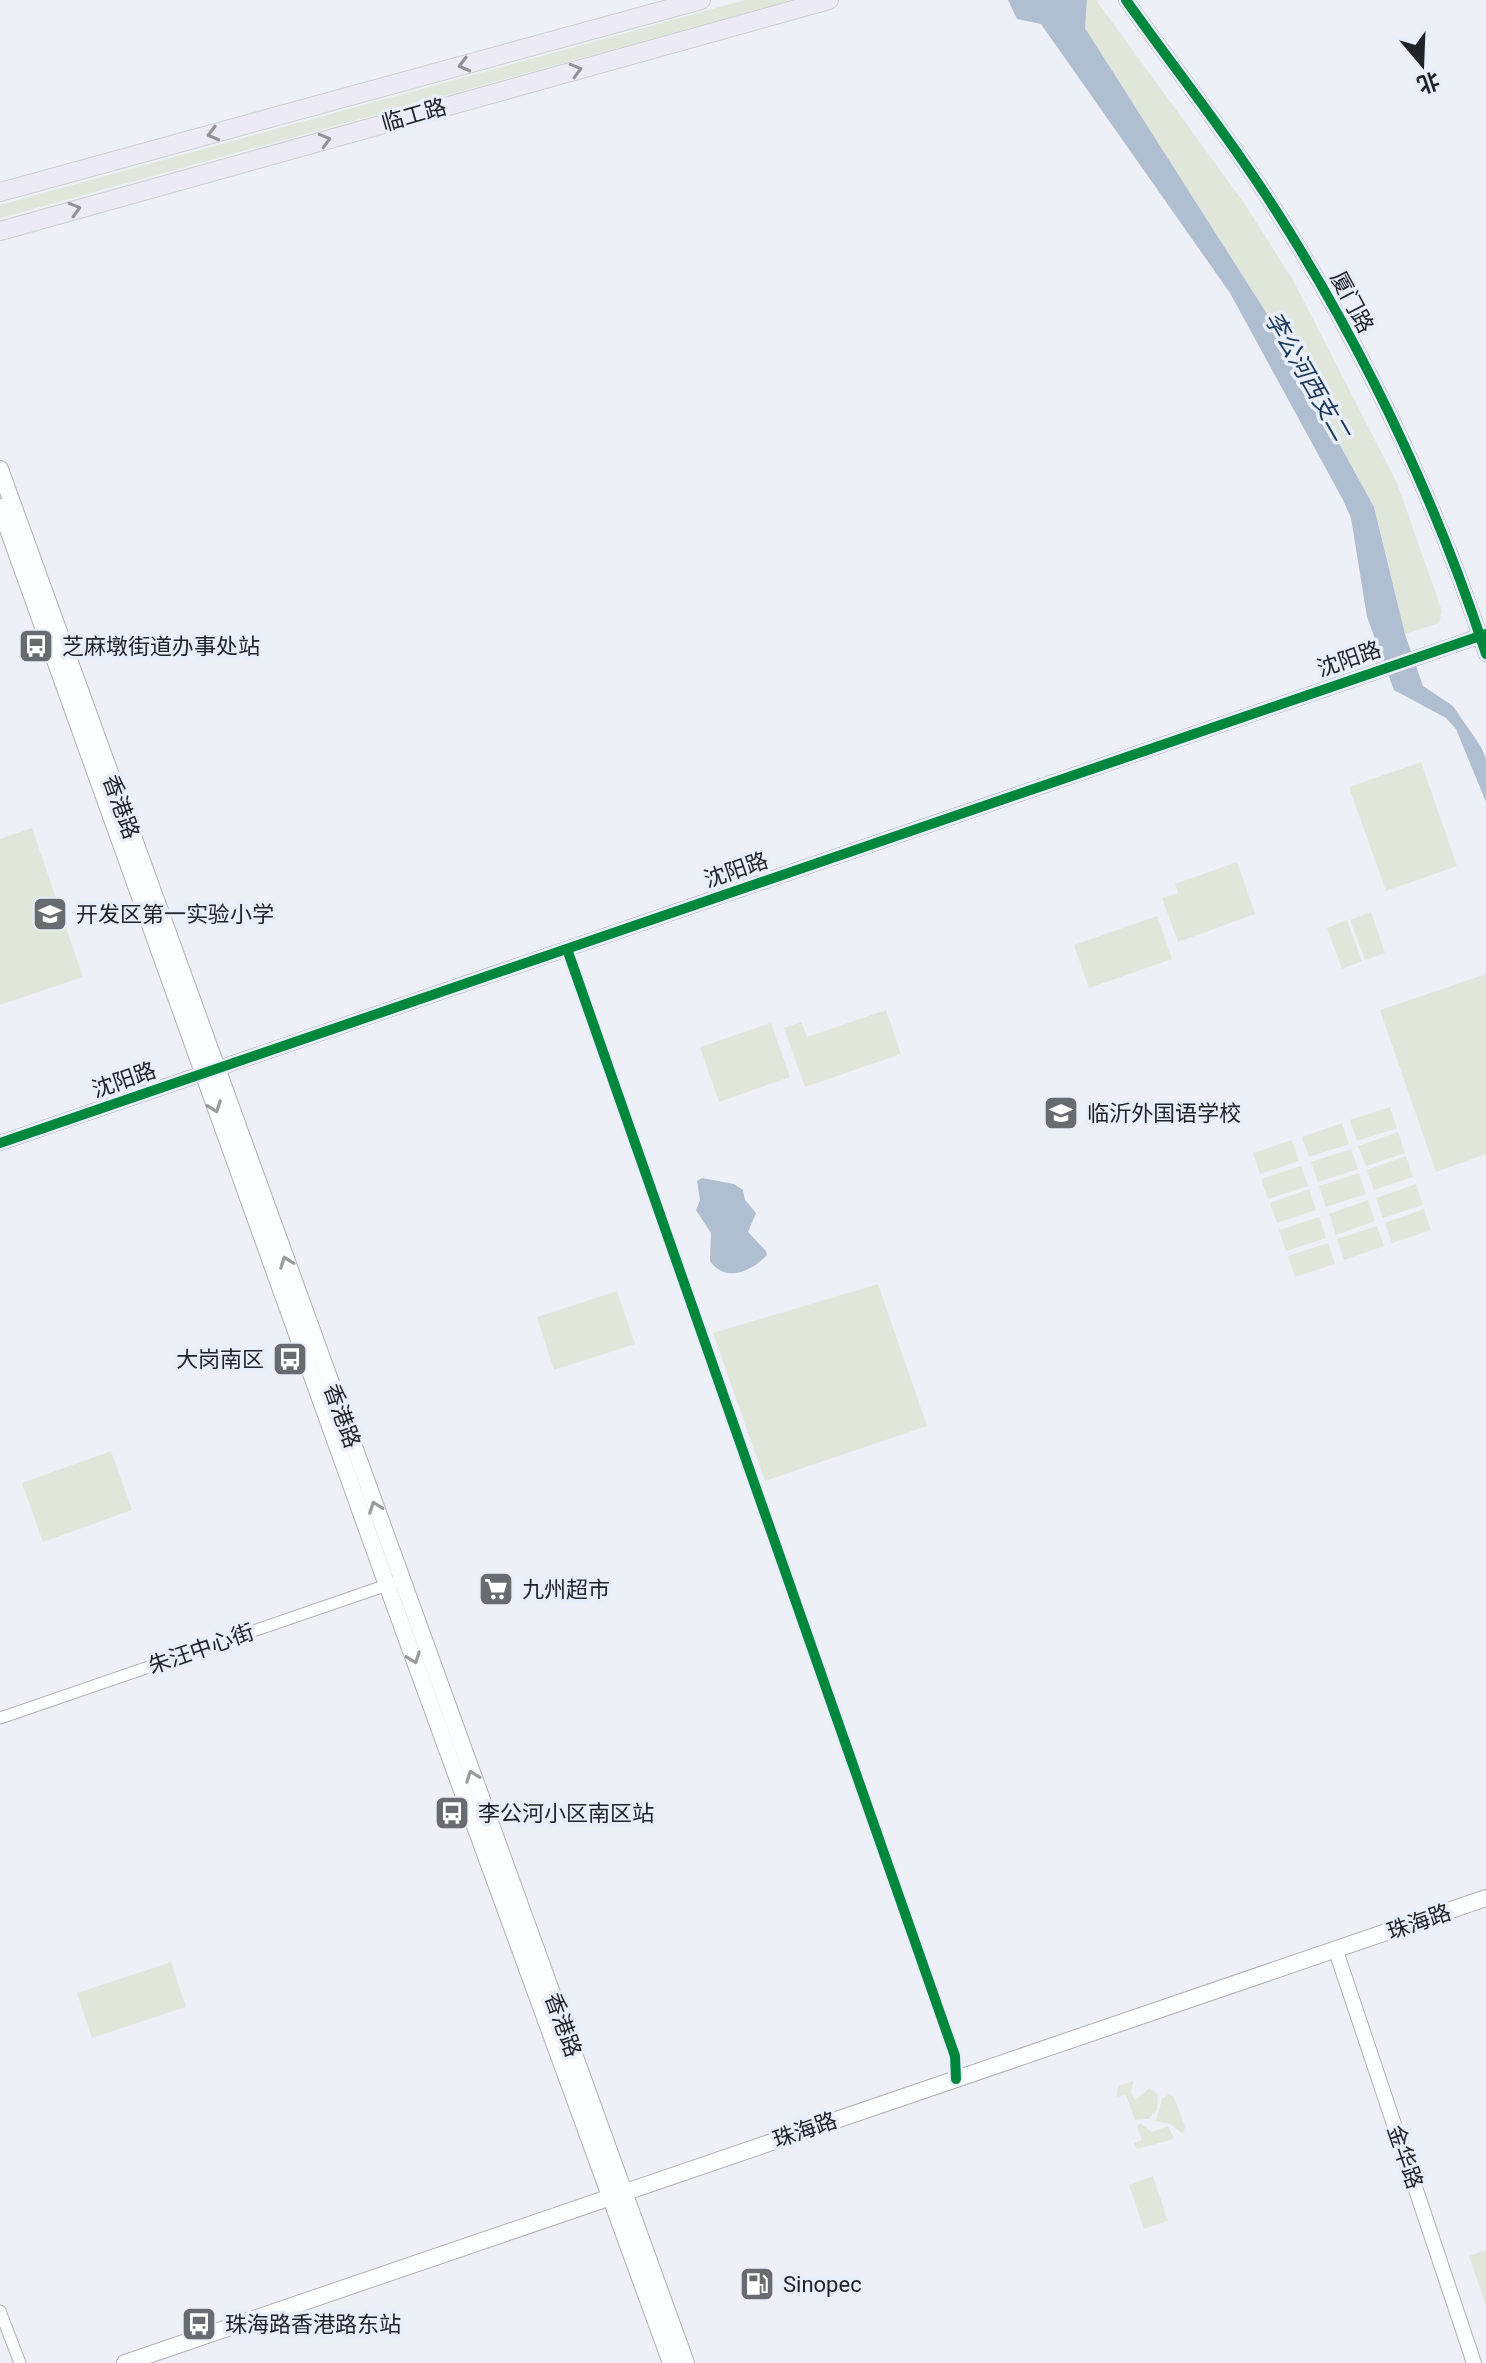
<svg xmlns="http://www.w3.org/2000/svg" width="1486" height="2363" font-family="Roboto,'Noto Sans SC',sans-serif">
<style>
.green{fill:#e0e7da}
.water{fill:#b0bed1}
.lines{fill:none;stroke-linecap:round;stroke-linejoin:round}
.minor-casing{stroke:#aeb1b5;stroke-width:13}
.tertiary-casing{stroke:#aeb1b5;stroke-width:16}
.secondary-casing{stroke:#aeb1b5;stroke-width:18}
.primary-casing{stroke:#ccced1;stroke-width:20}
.minor{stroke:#fcfdfe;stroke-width:11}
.tertiary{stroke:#fcfdfe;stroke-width:14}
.secondary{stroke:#fcfdfe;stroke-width:16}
.primary{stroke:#ecebf5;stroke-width:18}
.cycleway-casing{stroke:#e9effa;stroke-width:15}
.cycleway{stroke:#00873e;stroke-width:10}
.oneway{stroke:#919198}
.oneway2{stroke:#999b9d}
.labels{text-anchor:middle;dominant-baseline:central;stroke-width:7;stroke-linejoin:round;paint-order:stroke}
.street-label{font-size:22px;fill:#212427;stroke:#e9effa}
.poi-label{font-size:22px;fill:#212427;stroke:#e9effa;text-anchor:start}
.water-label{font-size:24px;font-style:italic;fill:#1b375a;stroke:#e9effa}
</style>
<rect width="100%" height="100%" fill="#edf0f6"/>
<g class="green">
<polygon points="745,0 793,0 0,218 0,205"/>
<polygon points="1087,0 1096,0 1244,203 1293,280 1397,483 1442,611 1439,623 1405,634 1374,507 1274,325 1085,28"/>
<polygon points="1421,762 1457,866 1386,891 1349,787"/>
<polygon points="32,828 83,977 0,1005 0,839"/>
<polygon points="1237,862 1255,914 1178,942 1162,898 1178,893 1175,884"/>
<polygon points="1371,912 1385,953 1365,960 1350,920"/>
<polygon points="1157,916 1172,959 1089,988 1074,945"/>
<polygon points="1347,920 1362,961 1342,969 1327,928"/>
<polygon points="1486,974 1486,1154 1436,1172 1380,1010"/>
<polygon points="886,1010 901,1054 805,1087 784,1028 801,1022 807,1037"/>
<polygon points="771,1023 790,1077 719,1102 700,1047"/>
<polygon points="1390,1107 1397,1128 1357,1141 1350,1120"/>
<polygon points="1342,1123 1349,1144 1309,1157 1302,1137"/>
<polygon points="1398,1132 1405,1153 1366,1166 1358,1146"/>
<polygon points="1292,1140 1299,1161 1260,1174 1253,1153"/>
<polygon points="1351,1149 1358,1169 1318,1182 1311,1162"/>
<polygon points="1406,1156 1413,1177 1374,1190 1367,1170"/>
<polygon points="1301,1166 1308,1186 1268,1199 1261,1179"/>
<polygon points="1359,1173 1366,1194 1326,1207 1319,1186"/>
<polygon points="1416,1184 1423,1205 1383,1218 1376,1198"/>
<polygon points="1309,1189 1316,1210 1277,1223 1270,1203"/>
<polygon points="1368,1200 1375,1221 1336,1235 1329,1214"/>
<polygon points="1424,1209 1431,1230 1392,1243 1385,1223"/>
<polygon points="1319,1217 1326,1238 1286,1251 1279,1230"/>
<polygon points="1377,1226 1384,1246 1344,1260 1337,1239"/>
<polygon points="1328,1243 1335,1264 1295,1277 1288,1256"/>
<polygon points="878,1284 927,1426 765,1481 713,1333"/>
<polygon points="617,1291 635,1344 554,1370 537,1317"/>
<polygon points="111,1451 132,1510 43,1542 22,1483"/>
<polygon points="171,1962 186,2007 92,2038 77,1993"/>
<polygon points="1134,2081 1131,2092 1135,2100 1150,2088 1158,2095 1157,2110 1148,2119 1135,2120 1126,2095 1117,2097 1118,2086"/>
<polygon points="1169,2094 1174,2097 1185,2127 1183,2134 1170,2124 1156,2121 1162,2099"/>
<polygon points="1140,2123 1152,2132 1168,2126 1174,2139 1137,2149 1134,2143 1142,2140 1137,2126"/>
<polygon points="1153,2176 1168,2221 1144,2229 1129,2185"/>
<polygon points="1486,2250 1486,2306 1469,2256"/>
</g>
<g class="water">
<polygon points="1008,0 1087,0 1085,28 1274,325 1374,507 1405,634 1423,686 1453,706 1481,747 1486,759 1486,802 1456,729 1446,718 1394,690 1367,617 1351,518 1343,500 1230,293 1041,24 1017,19"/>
<path d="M702 1178 734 1184 743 1190 745 1200 756 1213 748 1232 766 1251 767 1255C751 1272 725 1283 710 1261L711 1233 696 1210 700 1200 697 1181Z"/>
</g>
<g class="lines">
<g class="minor-casing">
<g id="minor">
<polyline points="567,949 955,2056 956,2079"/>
<polyline points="0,1718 393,1583"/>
<polyline points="0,2311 20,2363"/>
</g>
</g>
<g class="tertiary-casing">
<g id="tertiary">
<path d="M1126 0C1177 72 1233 142 1280 217 1366 353 1436 501 1486 654"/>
<polyline points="0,1143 1486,634"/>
<polyline points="1336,1951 1474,2363"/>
</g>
</g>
<g class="secondary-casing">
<g id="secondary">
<polyline points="0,469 686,2363"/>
<polyline points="0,507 387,1585 671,2363"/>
<polyline points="125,2363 1486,1898"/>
</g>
</g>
<g class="primary-casing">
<g id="primary">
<polyline points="0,192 701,0"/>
<polyline points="0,231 829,0"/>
</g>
</g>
<use href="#minor" class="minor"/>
<use href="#tertiary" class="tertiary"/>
<use href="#secondary" class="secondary"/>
<use href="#primary" class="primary"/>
<g class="cycleway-casing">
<g id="cycleway">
<path d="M1126 0C1177 72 1233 142 1280 217 1366 353 1436 501 1486 654"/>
<polyline points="567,949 955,2056 956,2079"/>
<polyline points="0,1143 1486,634"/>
</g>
</g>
<use href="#cycleway" class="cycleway"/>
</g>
<defs><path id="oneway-chevron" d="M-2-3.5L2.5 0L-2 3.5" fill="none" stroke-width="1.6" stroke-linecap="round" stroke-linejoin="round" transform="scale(2)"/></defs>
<g class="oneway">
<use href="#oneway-chevron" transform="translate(464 65) rotate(165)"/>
<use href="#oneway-chevron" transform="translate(576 70) rotate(-16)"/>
<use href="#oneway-chevron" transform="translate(213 134) rotate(165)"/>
<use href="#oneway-chevron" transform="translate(325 140) rotate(-16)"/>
<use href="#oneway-chevron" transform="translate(75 209) rotate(-16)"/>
</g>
<g class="oneway2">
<use href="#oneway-chevron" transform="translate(215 1107) rotate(70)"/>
<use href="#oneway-chevron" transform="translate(286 1262) rotate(-110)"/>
<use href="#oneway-chevron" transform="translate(375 1507) rotate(-110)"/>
<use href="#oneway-chevron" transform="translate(414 1658) rotate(70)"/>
<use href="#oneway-chevron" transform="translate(472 1776) rotate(-110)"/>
</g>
<defs>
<g id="bus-square" transform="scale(1.8)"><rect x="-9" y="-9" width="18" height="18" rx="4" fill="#686b6f" stroke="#e9effa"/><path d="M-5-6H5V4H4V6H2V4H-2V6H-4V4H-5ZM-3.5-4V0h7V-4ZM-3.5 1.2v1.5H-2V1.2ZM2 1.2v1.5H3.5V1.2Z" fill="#fff"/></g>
<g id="school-square" transform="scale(1.8)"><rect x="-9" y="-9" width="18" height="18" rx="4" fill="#686b6f" stroke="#e9effa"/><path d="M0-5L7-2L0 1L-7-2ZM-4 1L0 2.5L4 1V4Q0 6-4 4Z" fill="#fff"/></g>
<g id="supermarket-square" transform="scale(1.8)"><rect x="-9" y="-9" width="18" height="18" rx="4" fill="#686b6f" stroke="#e9effa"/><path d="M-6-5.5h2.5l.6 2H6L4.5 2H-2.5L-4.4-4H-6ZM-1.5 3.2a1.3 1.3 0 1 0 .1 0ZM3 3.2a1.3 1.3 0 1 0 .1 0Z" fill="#fff"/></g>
<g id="fuel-square" transform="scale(1.8)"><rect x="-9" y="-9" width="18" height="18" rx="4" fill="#686b6f" stroke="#e9effa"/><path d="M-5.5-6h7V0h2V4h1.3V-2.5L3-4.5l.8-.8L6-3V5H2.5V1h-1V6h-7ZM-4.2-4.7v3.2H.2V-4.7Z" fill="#fff"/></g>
</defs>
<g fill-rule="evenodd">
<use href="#bus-square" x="36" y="646"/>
<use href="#school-square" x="50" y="914"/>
<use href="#school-square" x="1061" y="1113"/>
<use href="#bus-square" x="290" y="1359"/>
<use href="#supermarket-square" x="496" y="1589"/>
<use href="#bus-square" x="452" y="1813"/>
<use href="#fuel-square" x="757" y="2284"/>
<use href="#bus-square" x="199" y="2324"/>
</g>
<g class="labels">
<g class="street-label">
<text transform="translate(414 115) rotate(-16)">临工路</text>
<text transform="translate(1352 302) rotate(62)">厦门路</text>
<text transform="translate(1349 659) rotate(-19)">沈阳路</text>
<text transform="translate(121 807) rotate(70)">香港路</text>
<text transform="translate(736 870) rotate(-19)">沈阳路</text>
<text transform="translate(124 1080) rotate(-19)">沈阳路</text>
<text transform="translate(342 1416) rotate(70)">香港路</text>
<text transform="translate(201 1649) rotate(-19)">朱汪中心街</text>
<text transform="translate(1419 1922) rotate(-19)">珠海路</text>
<text transform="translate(563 2025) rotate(70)">香港路</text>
<text transform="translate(805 2130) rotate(-19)">珠海路</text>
<text transform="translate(1405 2157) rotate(71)">金华路</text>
</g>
<g class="poi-label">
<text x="62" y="646">芝麻墩街道办事处站</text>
<text x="76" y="914">开发区第一实验小学</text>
<text x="1087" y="1113">临沂外国语学校</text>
<text x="264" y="1359" text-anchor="end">大岗南区</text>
<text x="522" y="1589">九州超市</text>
<text x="478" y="1813">李公河小区南区站</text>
<text x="783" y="2284">Sinopec</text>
<text x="225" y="2324">珠海路香港路东站</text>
</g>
<g class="water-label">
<text transform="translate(1307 376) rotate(60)">李公河西支二</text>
</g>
</g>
<g transform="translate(1422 64) rotate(161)" stroke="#e9effa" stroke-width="6" paint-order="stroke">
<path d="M0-6L14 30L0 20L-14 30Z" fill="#212427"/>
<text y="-12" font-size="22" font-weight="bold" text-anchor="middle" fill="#212427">北</text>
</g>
</svg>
